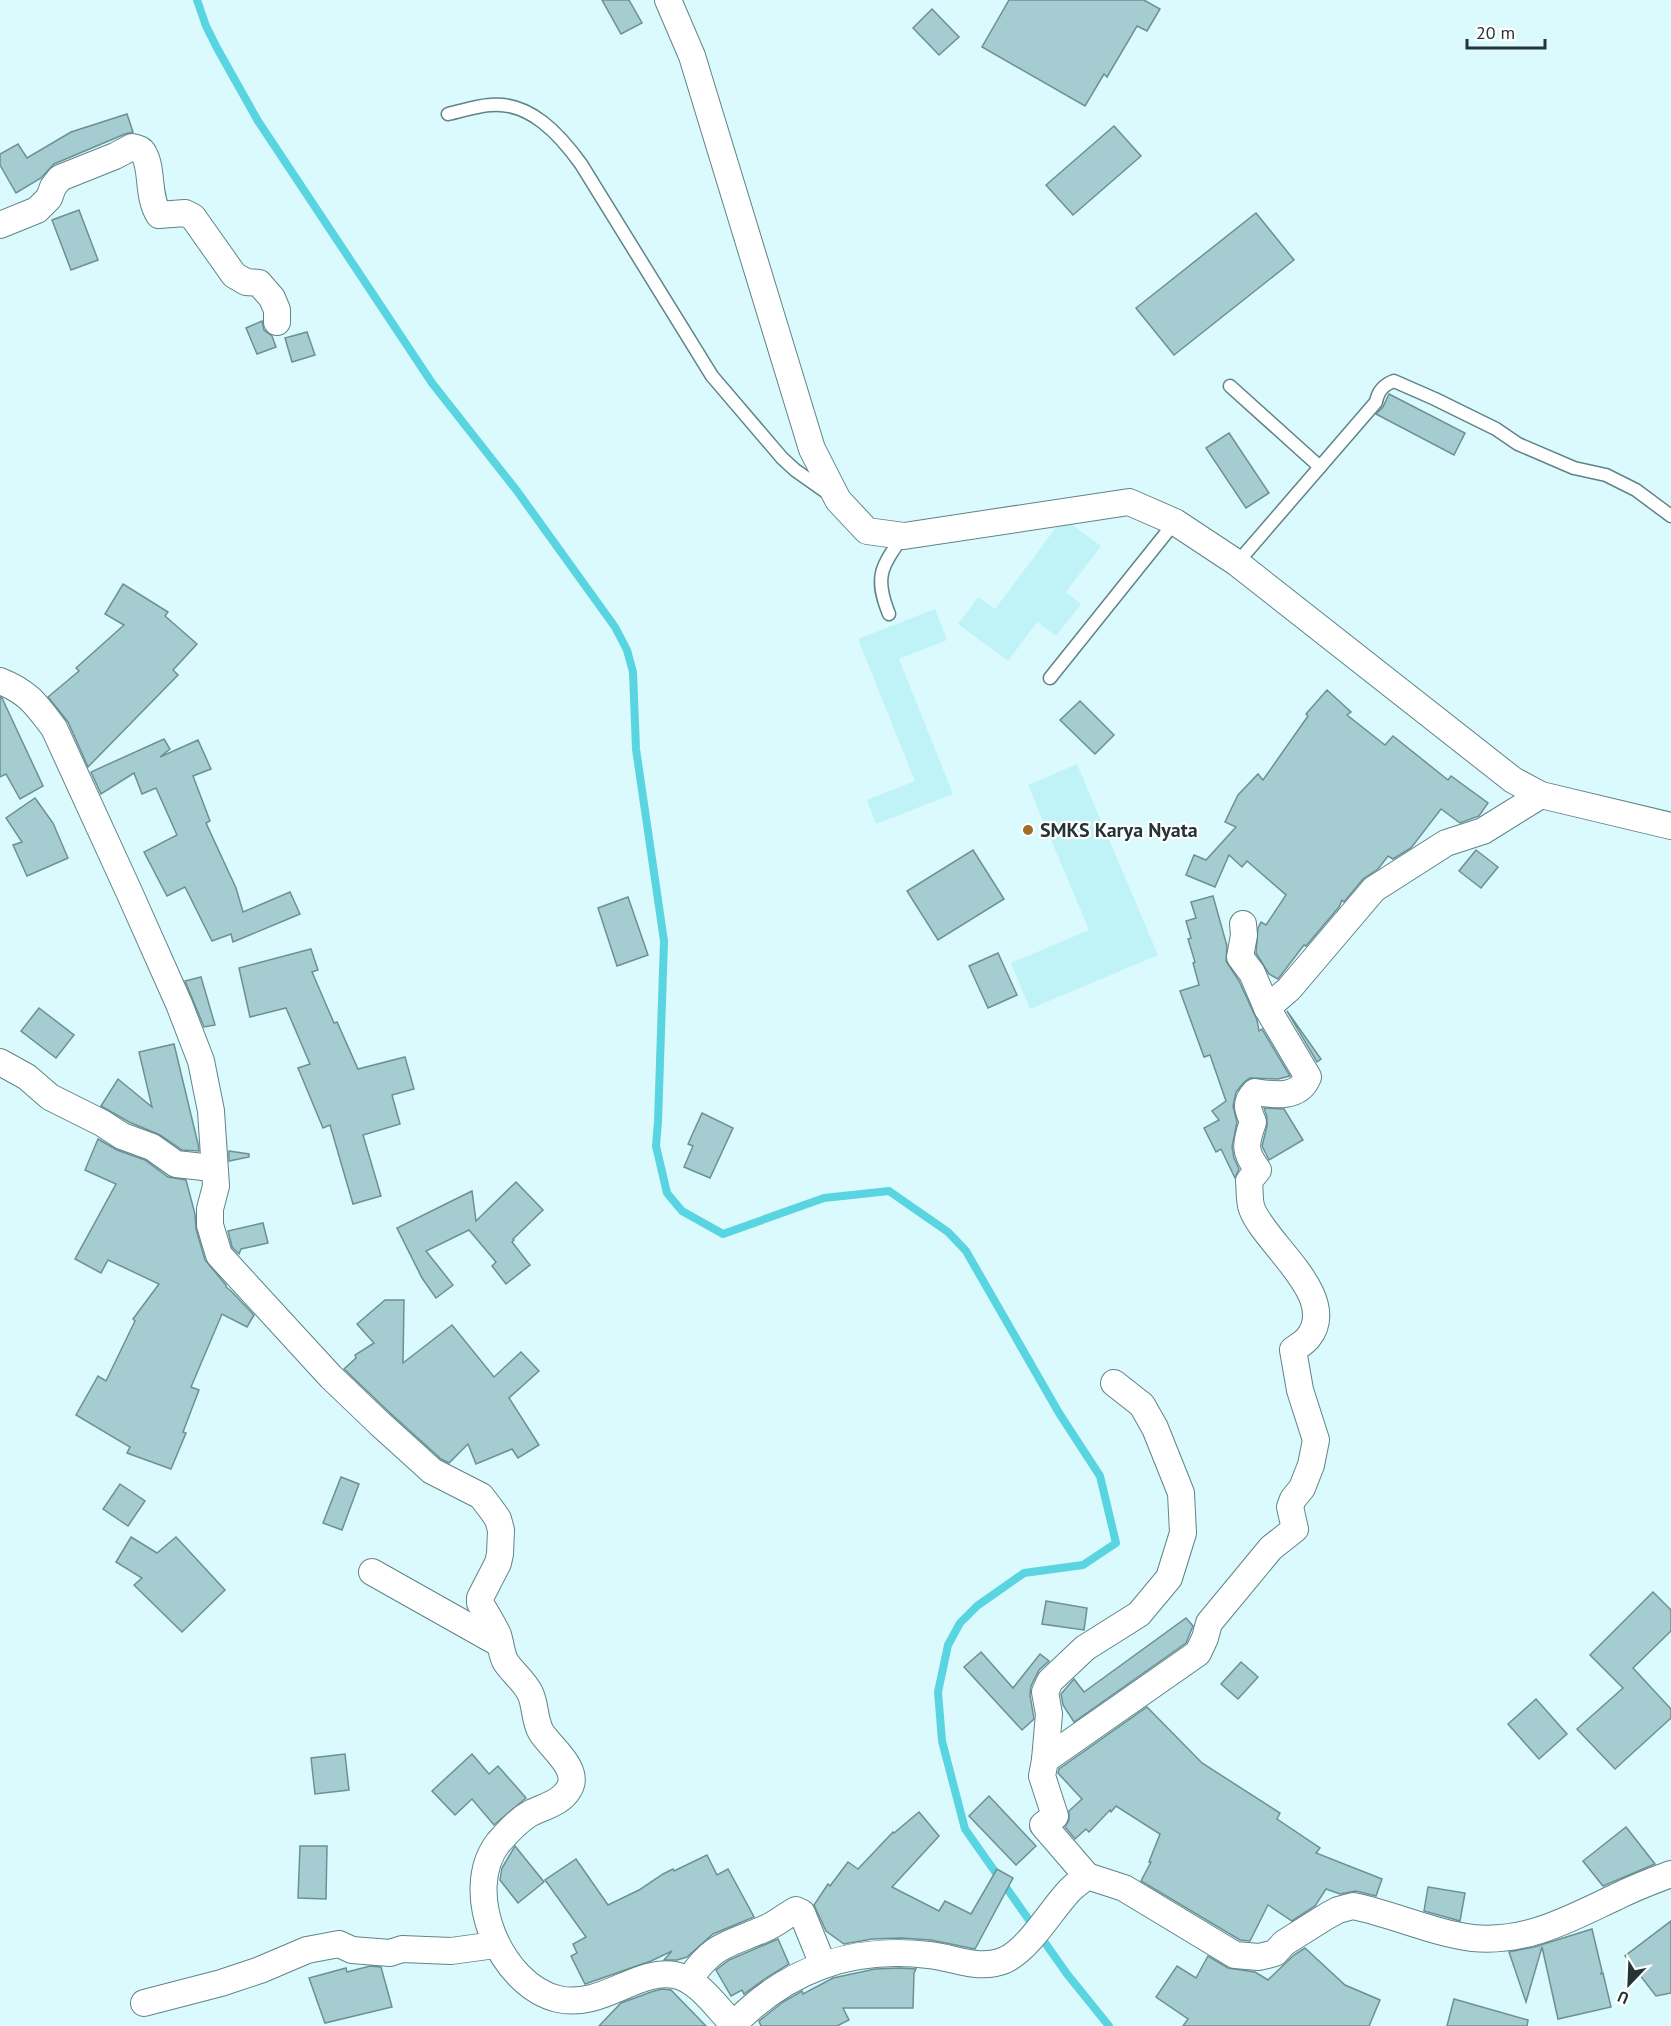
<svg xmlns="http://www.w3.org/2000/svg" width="1671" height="2026" font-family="'PT Sans',sans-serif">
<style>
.built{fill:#c0f3f8}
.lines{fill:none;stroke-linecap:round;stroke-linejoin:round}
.stream{stroke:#59d4e1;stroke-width:8}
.building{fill:#a5ccd0;stroke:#6c9195;stroke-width:1.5}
.service-casing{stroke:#5f8488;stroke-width:15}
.minor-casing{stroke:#5f8488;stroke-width:28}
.service{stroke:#fff;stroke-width:12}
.minor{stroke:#fff;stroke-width:26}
.poi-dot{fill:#a26d26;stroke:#fff;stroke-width:2}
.labels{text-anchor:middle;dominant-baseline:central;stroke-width:4.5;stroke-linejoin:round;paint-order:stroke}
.poi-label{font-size:20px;font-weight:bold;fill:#253537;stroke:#fff;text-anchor:start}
</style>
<rect width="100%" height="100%" fill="#dafafd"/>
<g class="built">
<polygon points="1063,518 1101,546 1066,592 1081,604 1056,636 1037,622 1008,661 958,624 978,597 995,609"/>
<polygon points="935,609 947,640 899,659 953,794 876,824 867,800 915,781 858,639"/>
<polygon points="1077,764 1158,955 1030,1009 1011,963 1089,930 1028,785"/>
</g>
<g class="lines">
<polyline class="stream" points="197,0 206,26 217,48 258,121 432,383 517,491 615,627 627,650 633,672 636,749 664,941 658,1122 656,1146 667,1193 682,1211 723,1234 824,1198 889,1191 948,1232 966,1251 1059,1413 1100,1476 1116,1543 1083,1565 1024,1573 977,1606 960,1623 948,1645 938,1692 942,1741 965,1829 1067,1974 1109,2026"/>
</g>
<g class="building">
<polygon points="602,0 629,0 642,23 621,34"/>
<polygon points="1009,0 1144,0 1160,9 1147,31 1137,26 1107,77 1104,74 1085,106 982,47"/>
<polygon points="932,9 959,37 939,55 913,28"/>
<polygon points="127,114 133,132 125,134 54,164 41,178 16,193 0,165 0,154 18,144 27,158 71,132"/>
<polygon points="1114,126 1141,156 1073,215 1046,185"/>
<polygon points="79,210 98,260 71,270 52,220"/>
<polygon points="1256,213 1294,260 1174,355 1136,308"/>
<polygon points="262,321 264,330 272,336 276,347 257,354 246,328"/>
<polygon points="307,332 315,355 292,362 285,338"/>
<polygon points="1389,394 1465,433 1454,455 1376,414 1383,407"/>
<polygon points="1229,433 1269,493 1246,508 1206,448"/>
<polygon points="123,584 168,612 165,616 197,644 173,670 178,675 88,767 68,722 48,697 79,671 76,668 124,625 105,614"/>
<polygon points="1327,690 1351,712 1347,715 1385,745 1393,736 1448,780 1451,776 1488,803 1479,816 1460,823 1441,809 1411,848 1393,859 1388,856 1378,869 1363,879 1344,902 1342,900 1339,907 1306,946 1304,945 1278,979 1269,974 1256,953 1258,928 1261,922 1266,925 1286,895 1247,861 1242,867 1229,855 1215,887 1186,875 1194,855 1206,860 1236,827 1225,822 1238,795 1258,774 1263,780 1308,716 1306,714"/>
<polygon points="0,697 2,698 43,786 20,799 6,774 0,777"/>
<polygon points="1080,701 1114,735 1095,754 1060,720"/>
<polygon points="164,739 170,749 160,757 198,740 211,769 193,776 210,821 206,823 236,888 243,912 290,892 300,914 233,942 231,934 212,941 185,887 167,896 144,852 177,835 156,788 142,794 134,773 101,794 91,772"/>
<polygon points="35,798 53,823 68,858 27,876 13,845 22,842 6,818"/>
<polygon points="973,850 1004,899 938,940 907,891"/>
<polygon points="1476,850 1498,867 1481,888 1459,871"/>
<polygon points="1213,896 1227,946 1226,961 1239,981 1257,1020 1259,1031 1262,1029 1290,1076 1278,1079 1250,1078 1244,1082 1236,1092 1233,1106 1237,1122 1232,1147 1234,1158 1239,1169 1235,1178 1221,1149 1216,1152 1204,1128 1219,1120 1212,1111 1226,1101 1210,1055 1204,1057 1180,991 1199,985 1193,963 1195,962 1188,939 1191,938 1186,921 1196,918 1191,902"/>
<polygon points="628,897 648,955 617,966 598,908"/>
<polygon points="311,949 318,970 312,972 334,1023 337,1022 358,1069 405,1057 414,1089 392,1095 400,1124 363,1135 381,1196 353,1204 330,1125 323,1128 298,1068 310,1064 286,1008 250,1017 239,968"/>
<polygon points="998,953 1017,995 988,1008 969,966"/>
<polygon points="201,977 215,1025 204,1027 185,981"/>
<polygon points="39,1008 74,1035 56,1058 21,1031"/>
<polygon points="1287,1011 1321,1059 1317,1062"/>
<polygon points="174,1044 198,1144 199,1151 182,1150 160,1135 129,1122 101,1106 118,1079 152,1107 139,1052"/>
<polygon points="1264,1108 1284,1109 1303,1140 1269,1160 1262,1146 1267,1126 1267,1117"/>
<polygon points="702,1113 733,1128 710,1178 684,1167 693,1146 688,1144"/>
<polygon points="98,1139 117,1150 145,1160 168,1177 186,1180 195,1214 196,1229 205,1260 226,1285 226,1287 231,1291 254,1315 247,1327 222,1314 191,1387 199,1390 183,1432 186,1433 171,1469 127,1453 130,1447 76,1415 98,1376 106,1381 135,1321 133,1319 159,1284 108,1260 101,1273 75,1259 116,1184 85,1170"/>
<polygon points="229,1151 249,1154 249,1157 229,1161"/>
<polygon points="516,1182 543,1210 513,1239 514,1240 512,1242 530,1265 506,1284 492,1266 496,1262 469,1230 426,1251 453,1285 436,1298 422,1278 397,1228 472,1191 476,1221"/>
<polygon points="263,1223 268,1243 241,1249 239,1254 232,1247 228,1231"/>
<polygon points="385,1300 404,1300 403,1363 452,1325 494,1377 521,1352 539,1371 509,1398 539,1445 518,1458 512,1449 476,1464 468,1444 449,1463 441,1459 389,1412 344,1369 356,1358 355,1355 374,1343 357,1324"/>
<polygon points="341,1477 359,1484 342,1530 323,1523"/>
<polygon points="120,1484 145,1501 128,1526 103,1509"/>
<polygon points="131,1537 157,1553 176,1537 225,1590 182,1632 134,1585 142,1578 116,1562"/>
<polygon points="1653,1592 1671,1610 1671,1631 1633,1668 1671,1709 1671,1718 1615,1769 1577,1729 1623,1688 1590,1655"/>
<polygon points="1046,1601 1087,1608 1084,1630 1042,1624"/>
<polygon points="1186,1618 1193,1626 1186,1643 1074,1722 1063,1705 1061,1694 1074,1679 1084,1692"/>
<polygon points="981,1652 1013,1688 1040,1654 1049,1661 1039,1670 1031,1686 1030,1695 1034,1719 1022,1730 964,1667"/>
<polygon points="1241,1662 1258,1677 1238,1699 1221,1684"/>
<polygon points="1536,1699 1567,1734 1539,1759 1508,1724"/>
<polygon points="1147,1707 1202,1763 1280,1813 1277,1819 1320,1848 1316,1853 1382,1879 1376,1896 1356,1891 1340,1894 1326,1889 1315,1906 1292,1921 1268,1905 1250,1941 1240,1940 1141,1881 1151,1862 1149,1862 1160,1834 1116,1806 1111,1812 1110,1810 1089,1832 1086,1829 1075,1839 1065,1827 1069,1820 1069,1811 1082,1799 1058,1773 1059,1769"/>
<polygon points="345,1754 349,1790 315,1794 311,1758"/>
<polygon points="472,1754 489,1774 498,1766 526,1798 494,1825 472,1799 455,1815 432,1791"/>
<polygon points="989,1796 1036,1846 1016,1865 969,1816"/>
<polygon points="919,1812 939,1836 892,1887 939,1911 945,1901 971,1914 997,1869 1013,1878 975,1949 931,1940 901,1938 872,1939 844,1944 826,1931 814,1905 828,1884 830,1886 848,1862 858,1869 893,1832 894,1833"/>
<polygon points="1626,1827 1655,1864 1603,1886 1583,1861"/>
<polygon points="300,1846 327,1846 326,1899 298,1898"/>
<polygon points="515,1846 544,1882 518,1903 500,1880 502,1868"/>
<polygon points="707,1855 717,1875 728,1869 754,1917 713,1934 687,1957 677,1960 664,1960 672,1951 651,1961 585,1984 571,1956 577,1953 573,1944 586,1937 545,1880 576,1859 608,1905 639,1890 663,1874 673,1869 674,1871"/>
<polygon points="1428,1887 1465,1893 1460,1921 1424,1911"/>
<polygon points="1671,1921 1671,1993 1656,1996 1625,1956"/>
<polygon points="1592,1929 1602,1971 1601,1974 1603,1973 1611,2007 1558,2019 1542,1947 1526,2002 1509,1952 1534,1947"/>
<polygon points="778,1939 789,1964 766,1978 744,1994 742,1990 731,1996 716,1970 729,1960"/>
<polygon points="1305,1948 1345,1985 1380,2000 1369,2026 1183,2026 1188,2019 1156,1997 1177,1966 1196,1978 1208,1956 1228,1968 1255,1972 1268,1980 1294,1955"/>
<polygon points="370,1966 381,1967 392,2007 325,2023 309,1978 346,1968 347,1972"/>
<polygon points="900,1968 916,1969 914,1973 913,2008 843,2008 849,2020 837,2026 761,2026 759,2021 783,2002 802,1991 803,1994 833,1978 875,1969"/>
<polygon points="662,1989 671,1990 706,2026 599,2026 621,2003 651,1992"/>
<polygon points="1454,1999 1528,2020 1527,2026 1447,2026"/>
</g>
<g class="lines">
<g class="service-casing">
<g id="service">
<path d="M448 114C462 111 476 106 490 105 530 101 560 135 581 164L712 376 782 458 795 470 829 494"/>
<polyline points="1230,386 1320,467"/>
<path d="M1237 563 1376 402C1378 391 1383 385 1394 381L1435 399 1496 429 1518 444 1574 468 1606 475 1636 490 1671 516"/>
<path d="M889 614C874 577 881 567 903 536"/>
<polyline points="1050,678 1175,522"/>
</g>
</g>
<g class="minor-casing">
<g id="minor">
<polyline points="668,0 692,56 812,449 838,500 867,531 904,536 1129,502 1175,522 1237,563 1513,780 1541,795 1671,826"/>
<path d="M0 225 37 210 49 198 53 187 60 178 115 156 132 147C137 148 142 149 144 154 153 170 147 196 159 215L185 213 193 217 234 275 246 282 259 283 272 298 277 310V322"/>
<path d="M0 681C28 692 36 704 54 728L130 894 179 1004 201 1061 211 1111 216 1186 210 1209V1225L219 1255 331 1377 379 1423 432 1471 481 1496 491 1509 498 1519 501 1530 500 1554 498 1563 480 1598V1603C486 1613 493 1624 498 1635 501 1644 501 1652 505 1661 512 1672 524 1681 530 1693 536 1705 534 1720 541 1732 550 1747 581 1769 569 1789 561 1803 545 1806 531 1813 518 1820 508 1832 498 1843 461 1891 500 1985 558 1999 602 2009 637 1968 675 1975 699 1980 717 2008 733 2024"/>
<polyline points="1243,924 1244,935 1240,957 1252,973 1267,1008"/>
<polyline points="0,1062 27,1077 50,1097 102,1123 122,1136 152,1147 176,1164 203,1167 213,1164"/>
<polyline points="372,1572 500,1644"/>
<polyline points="1045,1760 1049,1714 1045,1692 1050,1681 1085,1648 1139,1614 1169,1578 1183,1533 1181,1493 1155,1428 1142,1405 1114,1383"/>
<path d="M1087 1876 1043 1825 1055 1816 1042 1776 1045 1760 1198 1653 1205 1638 1209 1623 1271 1548 1295 1529 1290 1507 1293 1499 1302 1488 1311 1465 1316 1440 1300 1390 1293 1350C1298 1346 1304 1343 1308 1338 1341 1297 1265 1244 1252 1209 1249 1202 1250 1190 1249 1181L1258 1170C1244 1152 1245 1144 1253 1122 1248 1110 1244 1103 1255 1092 1274 1095 1299 1099 1308 1077L1267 1008 1289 989 1374 889 1446 843 1483 831 1541 795"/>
<path d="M689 1980C713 1944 727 1945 764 1929 776 1924 785 1916 796 1910L802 1913 823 1965"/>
<polyline points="144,2003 221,1983 260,1970 307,1950 339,1944 352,1950 390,1953 402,1949 451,1951 495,1945"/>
<path d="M732 2026C787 1969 851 1946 929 1955 956 1958 979 1971 1005 1960 1030 1948 1050 1911 1070 1890 1075 1885 1081 1881 1087 1876L1124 1888 1235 1955 1259 1957 1275 1953 1284 1943 1327 1916 1338 1910 1353 1906C1393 1914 1432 1933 1473 1938 1527 1943 1569 1919 1616 1897 1634 1888 1652 1881 1671 1874"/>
</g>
</g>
<use href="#service" class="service"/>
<use href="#minor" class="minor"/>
</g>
<circle class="poi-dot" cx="1028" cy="830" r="6"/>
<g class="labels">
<g class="poi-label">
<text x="1040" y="830">SMKS Karya Nyata</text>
</g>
</g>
<g transform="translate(1629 1984) rotate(203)" stroke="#ffffff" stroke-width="4.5" paint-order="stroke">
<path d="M0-4.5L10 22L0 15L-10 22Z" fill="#253537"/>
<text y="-9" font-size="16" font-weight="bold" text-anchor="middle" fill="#253537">U</text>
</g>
<path d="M1467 39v9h78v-9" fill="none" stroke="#253537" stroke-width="3"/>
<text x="1476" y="39" font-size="18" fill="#253537" stroke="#ffffff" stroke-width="4.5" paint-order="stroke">20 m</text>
</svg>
